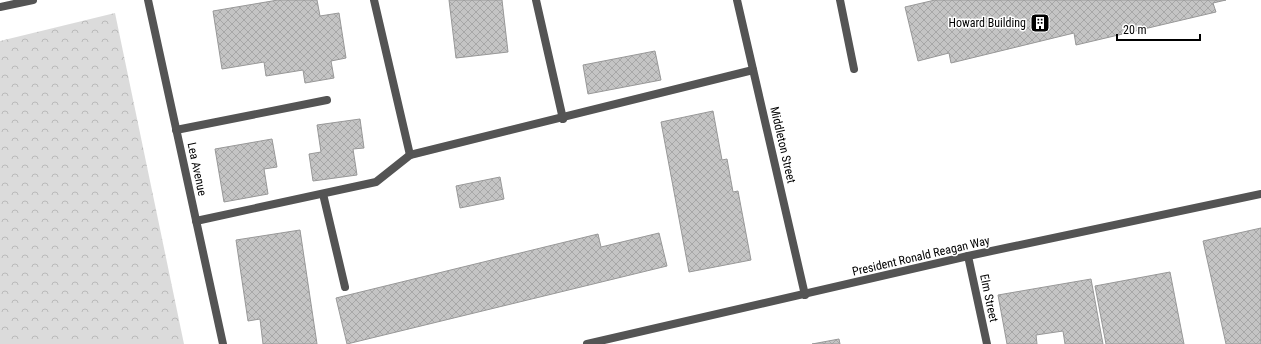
<svg xmlns="http://www.w3.org/2000/svg" width="1261" height="344" font-family="'Roboto Condensed',sans-serif">
<style>
.park{fill:url(#park-crowns)}
.building{fill:url(#building-cross-hatch);stroke:#989898}
.lines{fill:none;stroke-linecap:round;stroke-linejoin:round}
.service{stroke:#545454;stroke-width:8}
.minor{stroke:#545454;stroke-width:8}
.tertiary{stroke:#545454;stroke-width:8}
.labels{text-anchor:middle;dominant-baseline:central;stroke-width:3;stroke-linejoin:round;paint-order:stroke}
.poi-label{font-size:12px;fill:#000;stroke:#fff;text-anchor:end}
.street-label{font-size:12px;fill:#000;stroke:#fff}
</style>
<defs>
<pattern id="park-crowns" width="20" height="18" patternUnits="userSpaceOnUse"><rect width="20" height="18" fill="#dbdbdb"/><path d="M2 6a3 3 0 1 1 6 0M12 15a3 3 0 1 1 6 0" fill="none" stroke="#bababa"/></pattern>
<pattern id="building-cross-hatch" width="8" height="8" patternUnits="userSpaceOnUse"><rect width="8" height="8" fill="#c4c4c4"/><path d="M0 0l8 8M0 8l8-8" fill="none" stroke="#a7a7a7"/></pattern>
</defs>
<rect width="100%" height="100%" fill="#fff"/>
<polygon class="park" points="115,13 184,344 0,344 0,41"/>
<g class="building">
<polygon points="278,0 317,0 320,16 339,13 346,58 331,61 334,78 305,83 303,70 266,76 264,62 222,69 213,11"/>
<polygon points="449,0 502,0 508,52 456,58"/>
<polygon points="935,0 1226,0 1213,3 1216,12 1076,45 1074,33 951,63 949,53 918,61 905,7"/>
<polygon points="655,51 661,80 588,94 583,65"/>
<polygon points="713,111 722,160 727,159 733,192 738,191 751,260 689,272 661,122"/>
<polygon points="360,119 364,148 353,149 357,175 313,181 309,154 321,152 317,125"/>
<polygon points="272,139 277,167 264,169 268,194 224,202 215,149"/>
<polygon points="500,177 504,199 460,208 456,186"/>
<polygon points="1261,228 1261,344 1226,344 1203,241"/>
<polygon points="300,230 317,344 263,344 260,319 248,321 236,240"/>
<polygon points="659,233 667,266 347,344 336,298 598,234 601,247"/>
<polygon points="1170,272 1184,344 1106,344 1095,286"/>
<polygon points="1091,279 1103,344 1065,344 1063,331 1036,335 1037,344 1007,344 998,295"/>
<polygon points="839,339 840,344 812,344"/>
</g>
<g class="lines">
<g class="service">
<polyline points="374,0 410,155"/>
<polyline points="536,0 563,119"/>
<polyline points="840,0 854,69"/>
<polyline points="176,130 327,100"/>
<polyline points="323,194 345,287"/>
<polyline points="196,221 376,182 410,155 753,70"/>
</g>
<g class="minor">
<polyline points="148,0 223,344"/>
<polyline points="737,0 805,295"/>
<polyline points="0,7 33,0"/>
<polyline points="968,256 987,344"/>
</g>
<polyline class="tertiary" points="587,344 968,256 1261,194"/>
</g>
<defs>
<g id="building-square" transform="scale(1)"><rect x="-9" y="-9" width="18" height="18" rx="4" fill="#000" stroke="#fff"/><path d="M-4-6H4V6H1V3H-1V6H-4ZM-2.5-4.3h1.7v1.8h-1.7ZM.8-4.3h1.7v1.8H.8ZM-2.5-1h1.7V.8h-1.7ZM.8-1h1.7V.8H.8Z" fill="#fff"/></g>
</defs>
<g fill-rule="evenodd">
<use href="#building-square" x="1040" y="23"/>
</g>
<g class="labels">
<g class="poi-label">
<text x="1026" y="23">Howard Building</text>
</g>
<g class="street-label">
<text transform="translate(783 145) rotate(77)">Middleton Street</text>
<text transform="translate(197 169) rotate(78)">Lea Avenue</text>
<text transform="translate(921 256) rotate(-13)">President Ronald Reagan Way</text>
<text transform="translate(989 298) rotate(78)">Elm Street</text>
</g>
</g>
<path d="M1117 34v6h83v-6" fill="none" stroke="#000000" stroke-width="2"/>
<text x="1123" y="34" font-size="12" fill="#000000" stroke="#ffffff" stroke-width="3" paint-order="stroke">20 m</text>
</svg>
